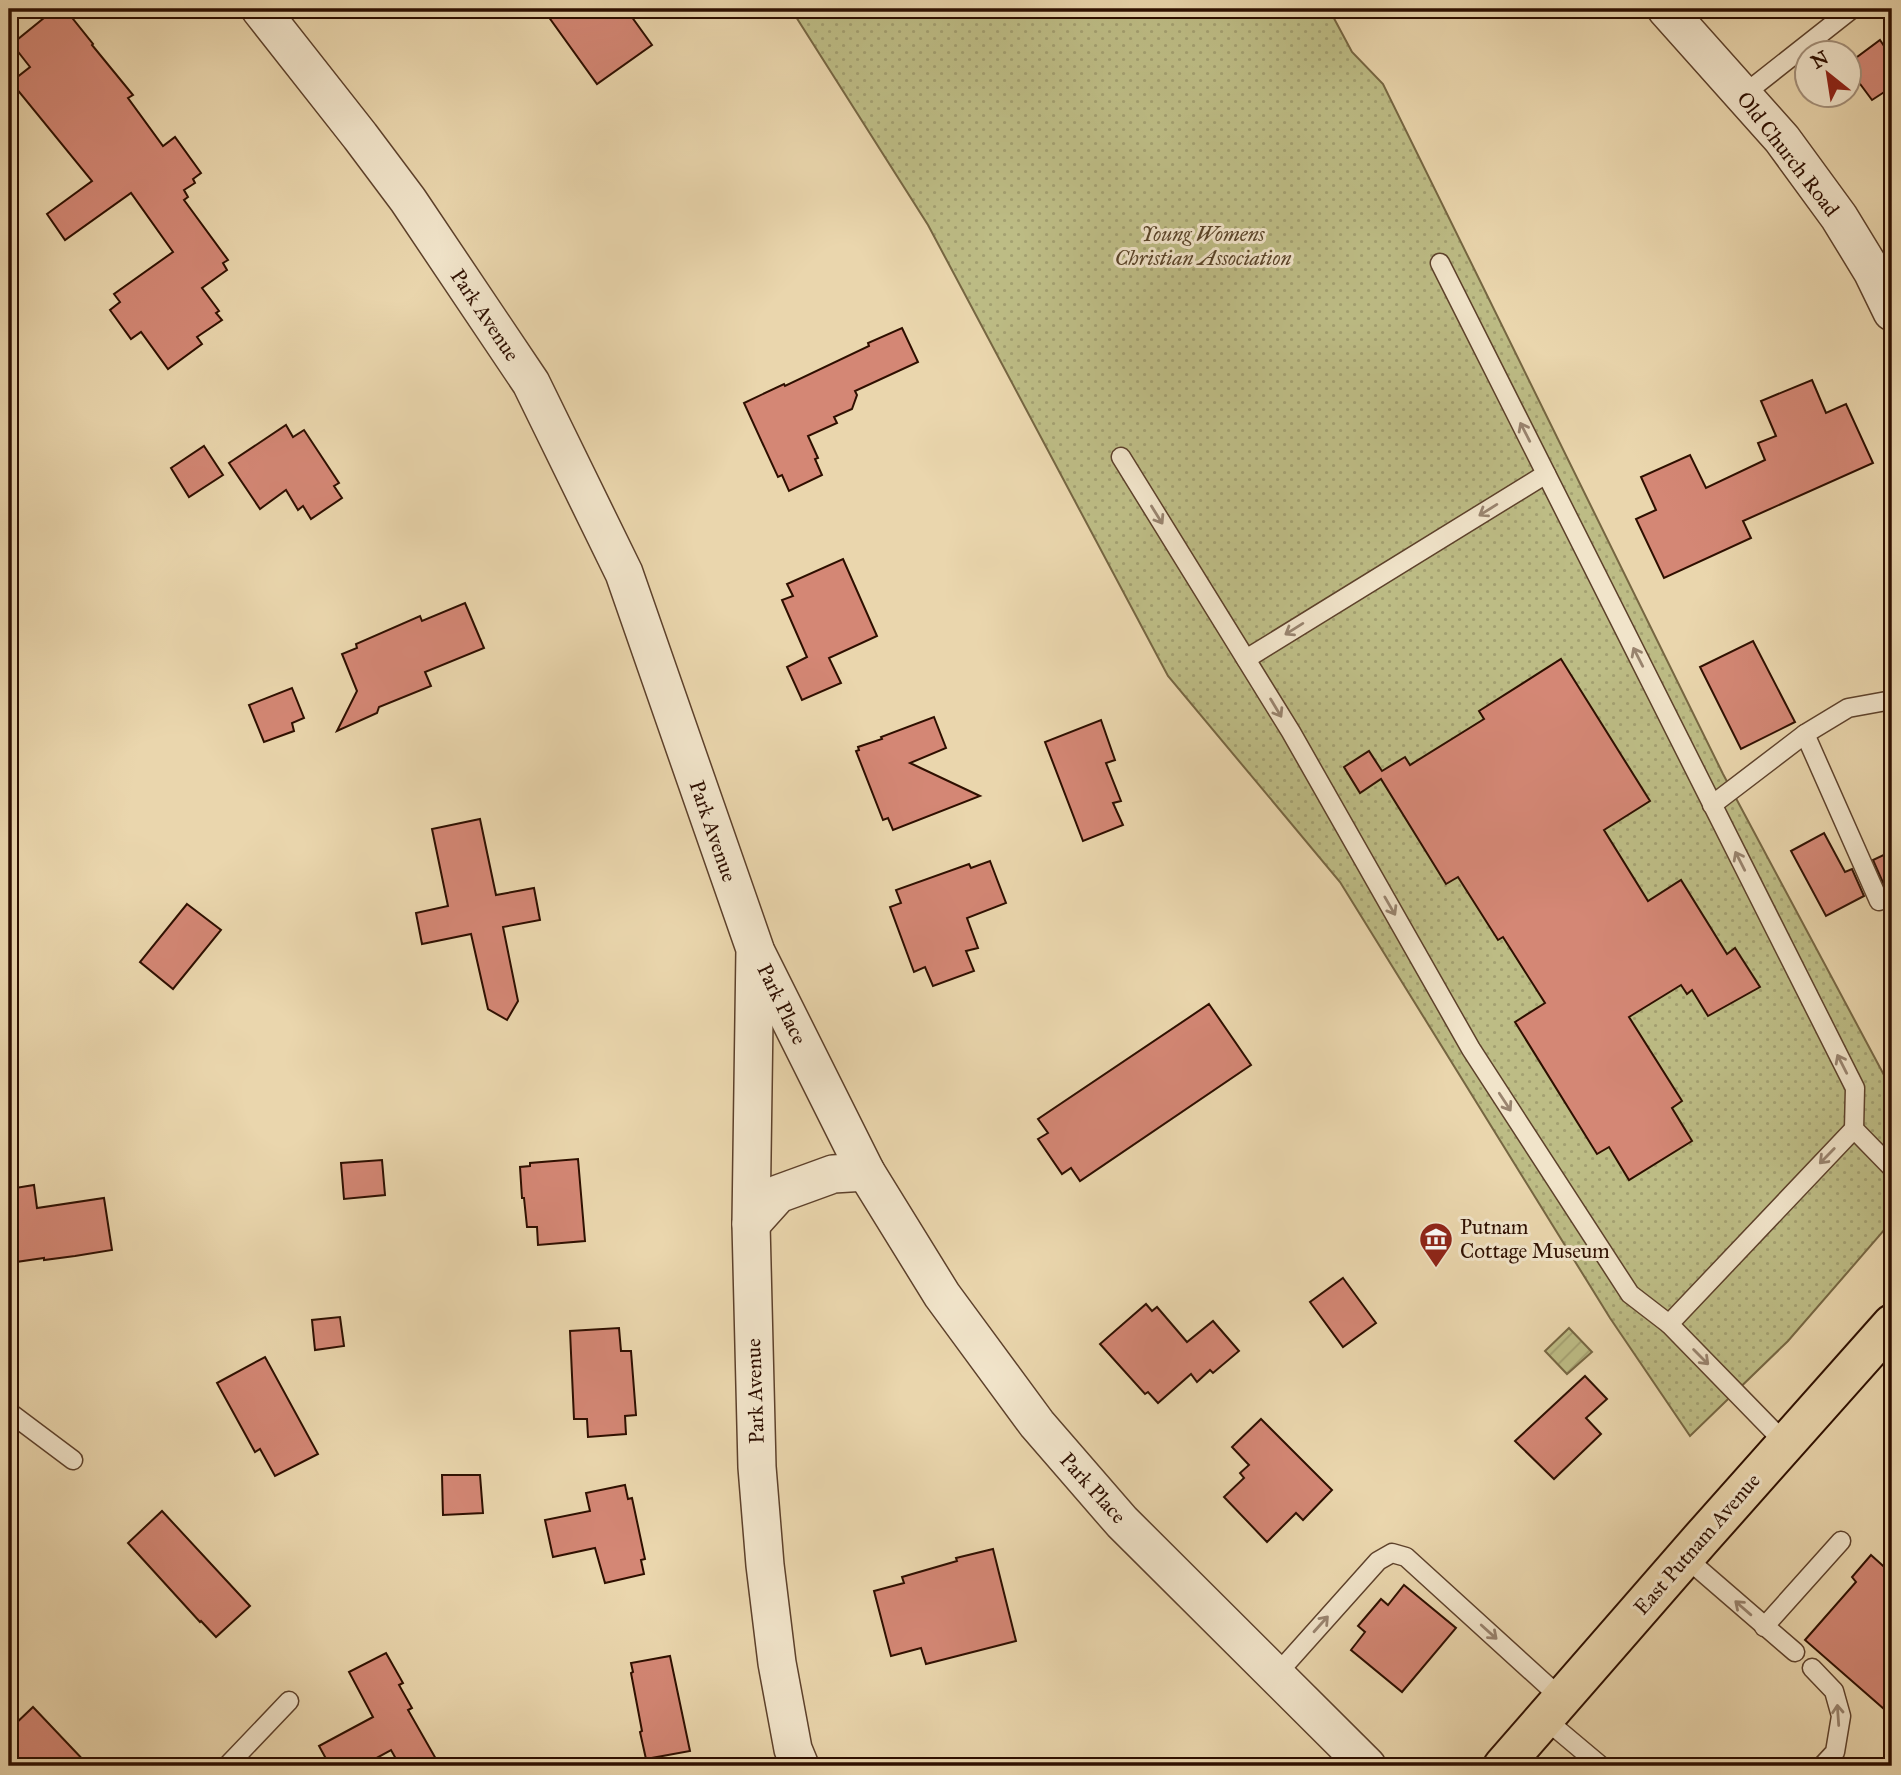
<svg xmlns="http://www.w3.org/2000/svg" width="1901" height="1775" font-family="'IM FELL Great Primer',serif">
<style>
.park{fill:url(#park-dots);stroke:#766642;stroke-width:2}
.garden{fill:url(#garden-furrows);stroke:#766642;stroke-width:2}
.building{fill:#d48775;stroke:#2e0f00;stroke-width:2}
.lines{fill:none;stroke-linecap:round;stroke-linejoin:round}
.service-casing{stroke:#5d412b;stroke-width:21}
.minor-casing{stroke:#5d412b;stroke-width:40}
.primary-casing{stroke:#2e0f00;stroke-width:42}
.service{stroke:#f1e4ca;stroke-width:18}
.minor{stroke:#f1e4ca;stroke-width:37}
.primary{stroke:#ead6ad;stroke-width:38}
.oneway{stroke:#99846f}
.labels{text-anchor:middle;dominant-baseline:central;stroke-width:6;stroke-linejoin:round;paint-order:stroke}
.street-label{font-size:21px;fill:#2e0f00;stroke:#f1e4ca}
.park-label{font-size:21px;font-style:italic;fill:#594328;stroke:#f1e4ca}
.poi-label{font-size:21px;fill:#2e0f00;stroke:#f1e4ca;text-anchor:start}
</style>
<defs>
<pattern id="park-dots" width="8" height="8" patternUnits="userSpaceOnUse" patternTransform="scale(1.75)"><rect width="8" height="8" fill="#bdbc85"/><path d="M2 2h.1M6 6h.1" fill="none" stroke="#a3a071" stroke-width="1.8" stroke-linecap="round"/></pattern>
<pattern id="garden-furrows" width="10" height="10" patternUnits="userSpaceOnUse" patternTransform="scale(1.75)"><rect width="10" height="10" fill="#bdbc85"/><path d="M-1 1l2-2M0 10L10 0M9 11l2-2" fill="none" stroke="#a3a071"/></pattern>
</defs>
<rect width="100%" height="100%" fill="#ead6ad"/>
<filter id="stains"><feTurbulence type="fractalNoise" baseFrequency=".00286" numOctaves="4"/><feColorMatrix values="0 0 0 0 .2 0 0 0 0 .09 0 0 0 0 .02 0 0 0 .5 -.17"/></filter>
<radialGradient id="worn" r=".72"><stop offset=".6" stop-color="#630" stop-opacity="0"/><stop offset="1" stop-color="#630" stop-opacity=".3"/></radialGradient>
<polygon class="park" points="791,9 1329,9 1352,52 1383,84 1723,774 1892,1090 1892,1221 1788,1341 1690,1436 1610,1318 1340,882 1168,676 928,225"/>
<polygon class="garden" points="1569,1328 1592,1352 1567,1374 1545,1351"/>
<g class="building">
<polygon points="55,9 65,9 93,44 92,45 133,95 128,98 163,146 175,137 201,173 193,179 195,183 184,190 188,197 184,200 228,260 223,263 227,270 202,288 219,311 216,313 222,320 197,337 202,344 168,369 141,332 131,339 110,310 120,302 114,294 173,252 131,193 65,240 47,214 92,181 11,82 30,67 12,44"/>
<polygon points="543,9 626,9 652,45 597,84"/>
<polygon points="1880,40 1892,58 1892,87 1872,100 1849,69 1849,63"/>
<polygon points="902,328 918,362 855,391 857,395 852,409 834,417 837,423 808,436 818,458 815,459 822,475 789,491 782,475 778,477 744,403 784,384 785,386 869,346 868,343"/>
<polygon points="1812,380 1826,413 1846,404 1873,463 1743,521 1751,538 1664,578 1636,519 1656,510 1641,477 1690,455 1706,488 1765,460 1758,443 1776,436 1761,401"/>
<polygon points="286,425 293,437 304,430 339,483 334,486 342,498 311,519 303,506 298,510 286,490 260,509 229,463"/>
<polygon points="204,446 223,475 189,497 171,468"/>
<polygon points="843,559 877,636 829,658 841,683 802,700 787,667 807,657 782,600 793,596 787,584"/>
<polygon points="465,603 484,648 425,672 431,686 379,707 377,713 337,731 357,691 342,654 357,648 356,644 420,616 422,621"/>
<polygon points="1753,641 1795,722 1741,749 1700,667"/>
<polygon points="1561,659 1650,801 1604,830 1648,901 1681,880 1727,954 1735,948 1760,987 1708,1016 1692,990 1687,994 1681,985 1629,1017 1682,1101 1672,1108 1692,1141 1629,1180 1609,1147 1597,1154 1515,1022 1545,1003 1503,937 1498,940 1458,877 1446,884 1381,779 1360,793 1344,767 1369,751 1382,771 1405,757 1410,765 1484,719 1479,711"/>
<polygon points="292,688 304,718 292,723 294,731 264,742 249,705"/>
<polygon points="934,717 946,748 910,763 980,796 893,830 888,818 883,820 856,751 859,750 858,747 882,739 881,737"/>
<polygon points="1101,720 1115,760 1106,763 1121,801 1113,803 1123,825 1083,841 1045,742"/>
<polygon points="480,819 496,895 534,888 540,920 503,927 518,1001 507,1020 488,1009 471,934 422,944 416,913 448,906 432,829"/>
<polygon points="1824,833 1845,872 1852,869 1864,896 1826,916 1791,851"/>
<polygon points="1892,851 1892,881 1884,885 1873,860"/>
<polygon points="990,861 1006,903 967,918 978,948 966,951 974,971 933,986 925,967 914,972 890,907 901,903 896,890 969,864 971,868"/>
<polygon points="187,904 221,930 173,989 140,962"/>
<polygon points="1209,1004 1251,1065 1080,1181 1071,1168 1062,1174 1038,1139 1048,1133 1038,1119"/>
<polygon points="578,1159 585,1241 538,1245 537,1227 527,1227 524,1198 522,1198 520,1167 530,1166 530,1163"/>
<polygon points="382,1160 385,1195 344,1199 341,1163"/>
<polygon points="34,1185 37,1208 104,1198 112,1250 75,1256 44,1260 44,1258 9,1263 9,1189"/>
<polygon points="1343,1278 1376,1323 1343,1347 1310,1302"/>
<polygon points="1146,1304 1152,1311 1157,1307 1187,1342 1213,1321 1239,1351 1213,1373 1210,1370 1197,1382 1191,1374 1158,1403 1148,1392 1145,1394 1100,1344"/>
<polygon points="340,1317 344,1346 315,1350 312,1320"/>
<polygon points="619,1328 621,1351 631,1351 636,1415 625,1416 626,1434 588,1437 587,1419 574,1419 570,1331"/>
<polygon points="265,1357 318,1454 275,1476 260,1449 255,1452 217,1383"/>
<polygon points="1585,1376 1607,1399 1586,1418 1601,1434 1554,1479 1515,1441"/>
<polygon points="1261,1419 1332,1490 1303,1520 1296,1513 1267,1542 1224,1497 1244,1478 1240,1473 1249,1465 1232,1447"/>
<polygon points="442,1475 480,1475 483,1513 443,1515"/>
<polygon points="625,1485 628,1499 632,1498 645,1559 641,1560 644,1574 605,1583 595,1548 553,1557 545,1520 590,1511 586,1493"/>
<polygon points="162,1511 250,1606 216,1637 201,1621 200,1622 128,1543"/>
<polygon points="993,1549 1016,1641 926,1664 921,1648 891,1656 874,1591 904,1583 902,1577 957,1561 956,1558"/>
<polygon points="1871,1555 1892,1574 1892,1716 1805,1640 1856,1582 1852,1577"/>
<polygon points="1404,1585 1456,1628 1402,1692 1351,1650 1365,1632 1358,1626 1381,1599 1388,1605"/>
<polygon points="386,1653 403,1683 399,1685 412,1708 408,1710 440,1766 400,1766 391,1750 362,1766 330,1766 319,1746 373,1717 349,1672"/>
<polygon points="670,1656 690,1751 646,1759 640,1732 642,1731 631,1673 633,1672 631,1663"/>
<polygon points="33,1707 89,1766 9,1766 9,1730"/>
</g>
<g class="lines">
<g class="service-casing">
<g id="service">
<polyline points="1743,95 1852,9"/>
<polyline points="1440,263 1855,1088 1854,1129"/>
<polyline points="1121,457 1291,732 1471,1049 1630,1294 1669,1324"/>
<polyline points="1246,659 1546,474"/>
<polyline points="1805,734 1879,901"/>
<polyline points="1712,805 1805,734 1848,708 1892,700"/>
<polyline points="9,1412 73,1460"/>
<polyline points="1786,1444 1669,1324 1854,1129 1892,1168"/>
<polyline points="1685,1557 1795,1652"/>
<polyline points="1764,1627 1841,1541"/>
<polyline points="1812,1668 1834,1691 1841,1716 1835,1752 1822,1766"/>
<polyline points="1276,1675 1378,1561 1392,1553 1406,1557 1562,1699"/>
<polyline points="1545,1719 1601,1766"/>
<polyline points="227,1766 289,1701"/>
</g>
</g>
<g class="minor-casing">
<g id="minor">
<polyline points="260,9 360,136 408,200 531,383 624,573 755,949 751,1224 757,1467 765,1565 777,1663 793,1749 800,1766"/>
<polyline points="1666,9 1782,139 1839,217 1872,271 1892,312"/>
<polyline points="757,954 866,1172 942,1295 1037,1424 1122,1522 1367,1766"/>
<polyline points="751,1224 778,1194 833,1174 866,1172"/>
</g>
</g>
<g class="primary-casing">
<polyline id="primary" points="1503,1766 1700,1540 1892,1324"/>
</g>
<use href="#service" class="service"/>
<use href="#minor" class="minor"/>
<use href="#primary" class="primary"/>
</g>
<defs><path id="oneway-shaft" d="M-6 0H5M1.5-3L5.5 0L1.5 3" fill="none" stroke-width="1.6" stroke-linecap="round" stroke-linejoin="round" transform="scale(1.75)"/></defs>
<g class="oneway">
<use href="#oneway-shaft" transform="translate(1525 432) rotate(-117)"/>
<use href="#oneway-shaft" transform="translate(1488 510) rotate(148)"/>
<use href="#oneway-shaft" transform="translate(1157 515) rotate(58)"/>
<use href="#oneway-shaft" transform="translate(1294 629) rotate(148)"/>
<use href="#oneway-shaft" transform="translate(1638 657) rotate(-117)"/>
<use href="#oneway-shaft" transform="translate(1276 708) rotate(59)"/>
<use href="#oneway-shaft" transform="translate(1740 861) rotate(-117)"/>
<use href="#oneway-shaft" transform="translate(1390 906) rotate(60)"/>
<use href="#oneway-shaft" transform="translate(1842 1064) rotate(-117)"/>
<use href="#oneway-shaft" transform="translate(1505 1102) rotate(57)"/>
<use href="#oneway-shaft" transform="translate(1827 1156) rotate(134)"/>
<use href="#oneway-shaft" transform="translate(1701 1357) rotate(45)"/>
<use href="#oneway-shaft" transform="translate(1743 1608) rotate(-139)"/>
<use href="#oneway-shaft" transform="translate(1321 1624) rotate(-48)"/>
<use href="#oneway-shaft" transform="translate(1489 1632) rotate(42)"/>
<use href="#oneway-shaft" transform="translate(1838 1715) rotate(-94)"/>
</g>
<defs>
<g id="museum-pin" transform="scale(1.75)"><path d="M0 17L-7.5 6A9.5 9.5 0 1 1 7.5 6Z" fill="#8f2418" stroke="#f1e4ca"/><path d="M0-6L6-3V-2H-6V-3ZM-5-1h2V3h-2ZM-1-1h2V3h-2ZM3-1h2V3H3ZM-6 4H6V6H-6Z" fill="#fff"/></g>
</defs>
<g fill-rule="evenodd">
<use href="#museum-pin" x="1436" y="1239"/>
</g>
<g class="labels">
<g class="street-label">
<text transform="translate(1788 154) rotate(52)">Old Church Road</text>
<text transform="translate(485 315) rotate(56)">Park Avenue</text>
<text transform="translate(713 831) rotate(71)">Park Avenue</text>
<text transform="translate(782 1004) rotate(64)">Park Place</text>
<text transform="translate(755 1391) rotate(-92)">Park Avenue</text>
<text transform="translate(1093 1488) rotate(48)">Park Place</text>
<text transform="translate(1697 1544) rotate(-49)">East Putnam Avenue</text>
</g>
<g class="park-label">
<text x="1203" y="234">Young Womens<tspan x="1203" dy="24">Christian Association</tspan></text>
</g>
<g class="poi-label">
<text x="1460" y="1227">Putnam<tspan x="1460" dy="24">Cottage Museum</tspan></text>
</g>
</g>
<rect width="1901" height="1775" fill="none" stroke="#ead6ad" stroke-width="35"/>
<rect x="10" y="10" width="1880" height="1754" fill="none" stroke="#2e0f00" stroke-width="3.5"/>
<rect x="18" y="18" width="1866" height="1740" fill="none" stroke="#2e0f00" stroke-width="2"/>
<g transform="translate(1828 74) rotate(330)"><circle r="33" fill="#f1e4ca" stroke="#a38f79" stroke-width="2"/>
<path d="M0-5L12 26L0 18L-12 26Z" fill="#8f2418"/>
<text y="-10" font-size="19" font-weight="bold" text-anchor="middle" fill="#2e0f00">N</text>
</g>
<rect width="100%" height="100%" filter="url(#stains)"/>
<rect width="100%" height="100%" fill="url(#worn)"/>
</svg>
